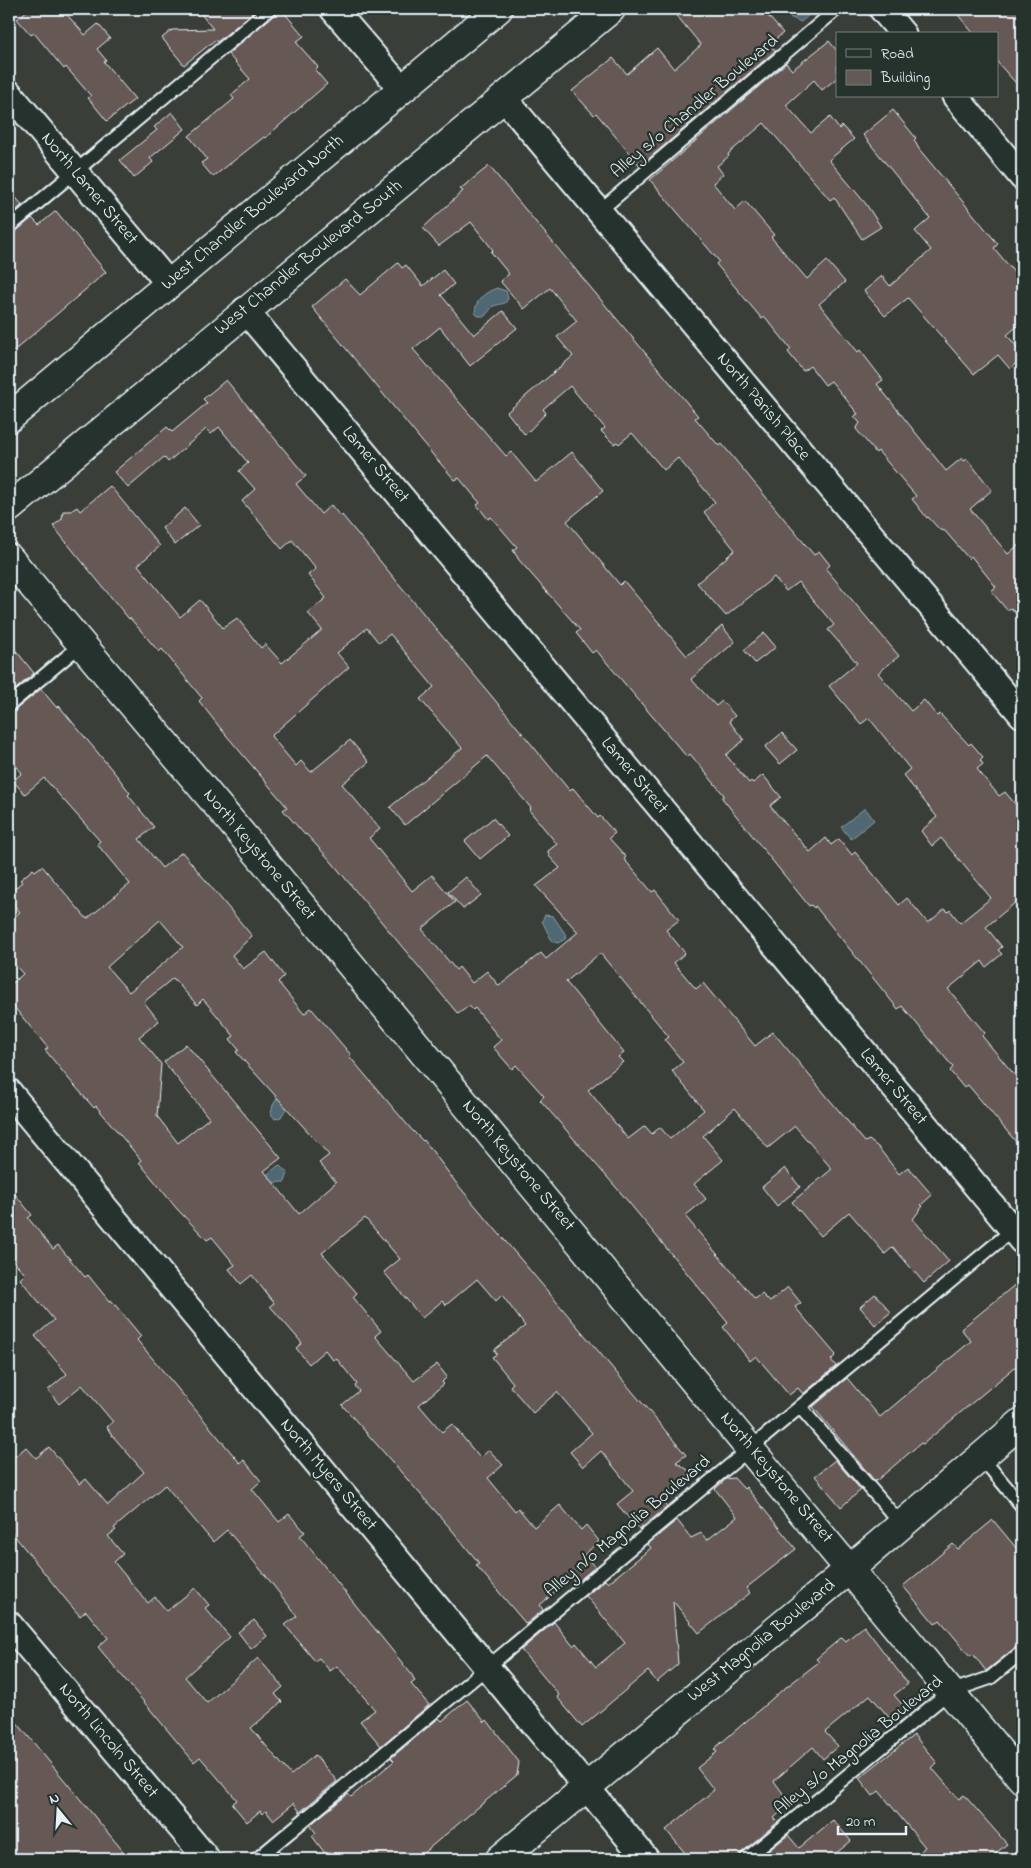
<svg xmlns="http://www.w3.org/2000/svg" width="1031" height="1868" font-family="'Indie Flower',sans-serif">
<style>
.water{fill:#4f6873;stroke:#8c9fa8}
.building{fill:#655955;stroke:#e8f1f8;fill-rule:evenodd}
.lines{fill:none;stroke-linecap:round;stroke-linejoin:round}
.service-casing{stroke:#e8f1f8;stroke-width:16}
.minor-casing{stroke:#e8f1f8;stroke-width:29}
.tertiary-casing{stroke:#e8f1f8;stroke-width:31}
.secondary-casing{stroke:#e8f1f8;stroke-width:31}
.service{stroke:#26332d;stroke-width:12}
.minor{stroke:#26332d;stroke-width:25}
.tertiary{stroke:#26332d;stroke-width:28}
.secondary{stroke:#26332d;stroke-width:28}
.labels{text-anchor:middle;dominant-baseline:central;stroke-width:4.5;stroke-linejoin:round;paint-order:stroke}
.street-label{font-size:18px;fill:#e8f1f8;stroke:#26332d}
</style>
<rect width="100%" height="100%" fill="#393e39"/>
<filter id="ink" filterUnits="userSpaceOnUse"><feTurbulence type="fractalNoise" baseFrequency=".02" numOctaves="2"/><feDisplacementMap in="SourceGraphic" scale="10" xChannelSelector="R" yChannelSelector="G"/><feConvolveMatrix kernelMatrix="1 2 1 2 8 2 1 2 1" color-interpolation-filters="sRGB"/></filter>
<g filter="url(#ink)">
<g class="water">
<polygon points="801,9 816,9 801,22 787,16 790,11 796,12"/>
<path d="M497 288 506 291 508 299 505 303 493 306 485 316H478L475 313C475 300 485 292 497 288Z"/>
<polygon points="865,808 874,820 851,839 841,827"/>
<polygon points="545,915 553,916 566,935 565,939 558,943 552,941 542,921"/>
<polygon points="280,1094 287,1107 281,1117 275,1119 271,1114 273,1105"/>
<polygon points="279,1165 288,1173 285,1182 257,1183"/>
</g>
<g class="building">
<polygon points="29,9 62,9 85,35 98,24 110,38 97,49 106,60 104,62 135,99 107,121 88,98 91,96 66,67 64,69 34,33 31,35 17,19"/>
<polygon points="197,9 257,9 217,42 215,40 184,65 162,38 172,30 213,29"/>
<polygon points="277,9 281,9 304,36 296,42 318,67 315,70 327,84 265,138 264,137 213,177 201,163 207,159 189,136 234,99 231,95 250,79 228,54 274,15"/>
<polygon points="686,9 762,9 783,33 770,44 775,51 640,166 596,113 594,115 572,91 613,58 627,74 657,48 674,69 701,45 677,16"/>
<polygon points="953,9 1022,9 1022,90 997,62 997,34 974,34"/>
<polygon points="829,41 837,51 837,78 822,90 814,80 786,105 811,133 830,117 839,129 842,126 854,139 829,160 866,204 881,227 862,239 834,197 830,200 764,123 728,154 729,156 717,166 723,174 713,183 735,210 745,201 774,235 771,237 807,279 827,261 845,282 819,304 858,352 860,350 883,380 877,384 946,471 962,458 964,461 967,459 992,490 970,509 1008,554 1022,542 1022,621 1011,608 1007,610 991,591 996,587 971,556 969,559 945,531 940,530 928,517 927,518 912,499 916,496 878,451 876,453 856,429 860,423 854,416 858,414 831,381 825,385 810,366 803,371 788,352 791,349 765,317 762,319 716,264 719,261 650,180 786,63 792,70"/>
<polygon points="893,110 916,138 914,140 919,149 998,244 994,248 1022,282 1022,322 1007,335 1022,353 1022,357 1010,369 998,355 974,374 908,298 885,316 864,291 882,276 890,286 931,250 915,231 930,218 863,135"/>
<polygon points="172,112 185,129 150,158 153,162 134,178 120,160 157,130 154,127"/>
<polygon points="489,166 698,416 695,418 719,446 722,444 814,555 819,551 830,565 826,569 899,656 878,673 911,711 924,700 937,716 940,714 969,745 971,743 983,757 980,760 983,764 977,769 999,796 1005,792 1022,812 1022,897 986,927 1002,947 998,950 1002,954 986,967 982,961 948,989 985,1033 982,1036 1022,1084 1022,1149 968,1085 964,1088 950,1071 953,1067 902,1006 898,1009 815,906 814,908 811,905 809,906 722,798 724,795 690,754 687,757 596,650 592,653 576,633 580,630 519,560 513,550 517,547 491,517 488,519 477,505 480,503 459,478 455,480 433,455 312,307 345,279 360,295 398,263 402,268 406,265 423,286 443,270 454,284 441,295 474,335 503,311 517,328 470,366 440,327 413,349 506,456 511,452 536,482 572,452 603,491 567,521 620,585 624,581 687,656 722,626 735,642 691,679 716,706 722,701 735,716 729,721 744,740 726,755 749,783 751,781 753,783 763,775 781,797 770,806 810,852 826,838 831,845 839,839 852,855 855,852 899,905 907,898 928,923 945,909 948,912 950,910 960,923 991,898 941,838 932,846 921,831 937,817 903,775 910,769 869,718 861,724 829,686 857,663 828,630 834,625 798,582 786,591 774,577 726,616 697,583 735,550 704,512 715,502 678,458 664,470 632,433 619,444 617,442 614,444 601,431 605,428 570,386 543,409 546,413 525,435 507,412 573,356 557,337 577,321 550,288 524,309 500,281 509,274 491,252 493,250 471,222 439,246 423,228 463,191 460,189"/>
<polygon points="9,189 22,205 9,217"/>
<polygon points="56,211 106,272 9,355 9,235 14,233 32,218 39,225"/>
<path d="M226 380 306 476 296 484 321 514 331 505 340 516 342 515 570 791 573 788 598 818 600 816 615 833 609 838 626 857 624 859 652 892 655 890 679 920 666 930 685 953 674 963 696 989 703 983 755 1046 773 1032 865 1142 869 1140 878 1147 899 1174 908 1167 932 1195 921 1205 923 1206 913 1219 949 1261 924 1283 893 1247 885 1254 849 1212 821 1236 792 1202 832 1169 795 1126 768 1148 735 1108 703 1136 723 1160 694 1184 706 1199 685 1216 755 1299 762 1294 770 1302 788 1287 801 1303 795 1307 836 1355 831 1360 836 1366 803 1394 798 1388 789 1395 756 1356 750 1361 723 1327 728 1323 621 1193 540 1100 544 1096 516 1065 512 1069 493 1047 501 1040 475 1008 473 1010 469 1006 458 1014 330 860 306 834 305 835 283 810 287 807 221 729 199 701 202 698 162 649 159 652 130 618 129 619 53 526 62 519 63 511H71L77 507 80 511 110 486 160 546 138 565 180 617 200 600 223 628 237 618 261 648 265 644 282 663 322 630 308 613 326 598 308 575 316 569 292 540 282 549 242 501 255 489 239 471 248 463 219 427 211 434 206 429 168 462 164 457 128 488 114 472 167 427 172 432 207 403 203 399ZM367 628 379 643 390 634 434 687 420 699 462 748 390 807 405 825 487 756 531 808 529 810 557 844 548 851 549 856 560 868 536 886 578 932 546 959 541 953 499 986 487 971 472 983 459 967 456 970 422 929 455 902 432 875 412 891 369 838 380 829 342 784 369 762 350 740 311 772 301 761 296 766 271 736 349 667 337 653ZM600 953 669 1037 665 1040 683 1062 672 1071 704 1110 670 1139 660 1127 652 1134 645 1126 628 1139 588 1090 623 1062 618 1057 624 1053 566 982Z"/>
<polygon points="185,508 199,525 175,545 162,528"/>
<polygon points="764,633 776,647 755,663 744,650"/>
<polygon points="9,642 34,673 9,695"/>
<path d="M41 689 57 708 59 706 118 777 130 793 128 795 154 827 139 839 162 868 182 852 252 936 232 955 243 969 266 952 284 976 278 982 304 1014 311 1008 351 1055 349 1056 411 1129 423 1141 424 1140 457 1184 686 1455 676 1462 691 1472 660 1498 667 1507 639 1530 617 1504 633 1491 601 1451 583 1467 570 1452 592 1433 557 1392 533 1413 510 1386 513 1383 492 1357 497 1354 494 1350 525 1326 502 1295 496 1301 477 1279 446 1305 442 1301 422 1318 384 1272 400 1259 365 1218 322 1253 357 1293 353 1297 381 1331 375 1336 414 1381 437 1364 447 1377 442 1382 444 1384 419 1405 442 1432 452 1424 480 1458 489 1450 503 1465 488 1478 515 1511 518 1508 534 1527 560 1505 581 1530 586 1525 599 1541 584 1555 595 1567 576 1583 571 1578 540 1605 543 1610 526 1624 476 1565 479 1563 451 1529 342 1405 359 1391 355 1386 357 1384 336 1358 333 1360 325 1350 309 1364 296 1348 302 1343 270 1306 274 1303 252 1275 241 1284 229 1269 235 1265 212 1237 207 1240 177 1209 139 1162 141 1160 96 1106 94 1108 68 1078 45 1050 48 1048 9 1001V986L23 974 9 958V921L20 912 9 899V893L22 882 20 880 33 869 35 871 42 866 87 919 130 884 97 844 100 841 44 778 25 794 13 781 22 773 9 757V713L14 711ZM160 920 183 947 129 992 107 967ZM173 978 197 1005 203 999 234 1036 230 1039 239 1050 236 1052 329 1155 319 1163 336 1182 299 1214 264 1171 281 1158 186 1044 164 1062 209 1118 178 1143 157 1116 161 1064 139 1037 159 1021 144 1002Z"/>
<polygon points="782,733 797,750 780,764 765,747"/>
<polygon points="493,818 508,836 480,859 465,841"/>
<polygon points="466,877 481,895 463,909 448,892"/>
<polygon points="785,1168 800,1187 777,1206 762,1187"/>
<polygon points="9,1187 32,1215 28,1218 53,1249 58,1245 85,1277 88,1275 109,1301 111,1300 141,1336 137,1340 240,1463 244,1460 261,1481 252,1489 279,1522 289,1514 305,1532 300,1536 412,1675 415,1681 411,1684 429,1705 381,1746 360,1721 375,1710 337,1666 330,1671 319,1658 315,1661 285,1625 297,1616 266,1576 227,1530 213,1542 165,1485 114,1528 116,1530 108,1536 123,1554 114,1562 148,1603 155,1597 167,1611 195,1588 209,1605 205,1608 230,1637 185,1677 207,1703 258,1658 283,1687 275,1694 282,1702 251,1728 291,1775 315,1755 337,1781 300,1812 294,1803 273,1820 266,1811 262,1814 260,1811 247,1822 232,1804 237,1800 200,1757 194,1762 98,1647 108,1638 86,1611 80,1616 67,1601 9,1529 9,1462 26,1447 36,1458 49,1447 80,1484 86,1479 108,1505 144,1472 111,1434 107,1427 113,1422 82,1385 59,1404 48,1390 67,1374 35,1336 54,1320 20,1279 25,1274 9,1256"/>
<polygon points="1022,1279 1022,1361 923,1444 921,1443 876,1481 874,1480 813,1407 847,1378 880,1417 971,1341 961,1329"/>
<polygon points="875,1294 891,1312 875,1325 860,1307"/>
<polygon points="835,1460 861,1490 841,1507 815,1476"/>
<polygon points="734,1478 744,1489 746,1487 796,1549 746,1588 750,1593 699,1633 673,1601 678,1664 657,1682 648,1671 582,1727 557,1697 559,1695 521,1650 554,1622 573,1646 576,1643 596,1667 625,1643 586,1596 605,1580 608,1583 651,1548 648,1544 677,1520 691,1538 701,1533 707,1540 737,1517 715,1489 726,1479"/>
<polygon points="993,1520 1022,1555 1022,1642 986,1671 973,1654 970,1656 940,1620 935,1624 903,1586 953,1544 958,1549"/>
<polygon points="254,1620 267,1636 251,1649 238,1632"/>
<polygon points="864,1626 908,1684 894,1695 906,1709 892,1721 870,1695 825,1732 838,1746 823,1759 813,1747 774,1781 790,1803 774,1818 778,1822 741,1853 738,1859 690,1859 666,1830 714,1790 697,1768 717,1752 714,1749 781,1691 819,1662 816,1659 842,1637 846,1641"/>
<polygon points="467,1700 485,1722 487,1720 519,1762 517,1775 416,1859 337,1859 332,1852 327,1856 312,1836 316,1833 310,1825 348,1794 351,1797 394,1761 391,1758 439,1718 442,1721"/>
<polygon points="9,1713 123,1851 113,1859 9,1859"/>
<polygon points="914,1735 937,1763 932,1768 959,1799 964,1795 1007,1844 989,1859 911,1859 925,1847 879,1791 873,1796 859,1778"/>
<polygon points="833,1820 851,1841 829,1859 758,1859 788,1835 799,1848"/>
</g>
<g class="lines">
<g class="service-casing">
<g id="service">
<polyline points="598,212 837,9"/>
<polyline points="9,227 269,9"/>
<polyline points="9,705 82,644"/>
<polyline points="800,1407 902,1525"/>
<polyline points="981,1457 1022,1506"/>
<polyline points="257,1859 1022,1222"/>
<polyline points="746,1859 949,1692 990,1678 1022,1652"/>
</g>
</g>
<g class="minor-casing">
<g id="minor">
<polyline points="333,9 401,88"/>
<polyline points="882,9 903,34"/>
<polyline points="9,93 169,284"/>
<polyline points="955,96 1022,177"/>
<polyline points="504,98 1022,715"/>
<polyline points="245,310 1022,1241"/>
<polyline points="9,1092 646,1859"/>
<polyline points="9,1624 207,1859"/>
</g>
</g>
<g class="tertiary-casing">
<polyline id="tertiary" points="9,558 313,919 1022,1779"/>
</g>
<g class="secondary-casing">
<g id="secondary">
<polyline points="9,418 498,9"/>
<polyline points="9,508 611,9"/>
<polyline points="500,1859 851,1568 1022,1422"/>
</g>
</g>
<use href="#service" class="service"/>
<use href="#minor" class="minor"/>
<use href="#tertiary" class="tertiary"/>
<use href="#secondary" class="secondary"/>
</g>
</g>
<g class="labels">
<g class="street-label">
<text transform="translate(695 107) rotate(-40)">Alley s/o Chandler Boulevard</text>
<text transform="translate(89 189) rotate(50)">North Lamer Street</text>
<text transform="translate(253 213) rotate(-40)">West Chandler Boulevard North</text>
<text transform="translate(309 258) rotate(-39)">West Chandler Boulevard South</text>
<text transform="translate(763 407) rotate(50)">North Parish Place</text>
<text transform="translate(375 465) rotate(50)">Lamer Street</text>
<text transform="translate(634 776) rotate(50)">Lamer Street</text>
<text transform="translate(259 855) rotate(50)">North Keystone Street</text>
<text transform="translate(893 1087) rotate(50)">Lamer Street</text>
<text transform="translate(518 1166) rotate(50)">North Keystone Street</text>
<text transform="translate(328 1475) rotate(50)">North Myers Street</text>
<text transform="translate(776 1478) rotate(50)">North Keystone Street</text>
<text transform="translate(628 1527) rotate(-40)">Alley n/o Magnolia Boulevard</text>
<text transform="translate(762 1641) rotate(-39)">West Magnolia Boulevard</text>
<text transform="translate(108 1741) rotate(50)">North Lincoln Street</text>
<text transform="translate(859 1746) rotate(-39)">Alley s/o Magnolia Boulevard</text>
</g>
</g>
<rect width="1031" height="1868" fill="none" stroke="#26332d" stroke-width="30"/>
<rect x="15" y="15" width="1001" height="1838" fill="none" stroke="#e8f1f8" stroke-width="2" filter="url(#ink)"/>
<rect x="836" y="32" width="162" height="65" fill="#26332d" stroke="#747f7e"/>
<rect x="846" y="49" width="25" height="8" fill="#26332d" stroke="#747f7e"/>
<text x="881" y="58" font-size="15" fill="#e8f1f8">Road</text>
<rect x="846" y="70" width="25" height="15" fill="#655955" stroke="#747f7e"/>
<text x="881" y="82" font-size="15" fill="#e8f1f8">Building</text>
<g transform="translate(58 1810) rotate(342)" stroke="#26332d" stroke-width="4" paint-order="stroke">
<path d="M0-4L9 19L0 12L-9 19Z" fill="#e8f1f8"/>
<text y="-8" font-size="14" font-weight="bold" text-anchor="middle" fill="#e8f1f8">N</text>
</g>
<path d="M838 1826v8h68v-8" fill="none" stroke="#e8f1f8" stroke-width="2.5"/>
<text x="846" y="1826" font-size="15" fill="#e8f1f8" stroke="#26332d" stroke-width="4" paint-order="stroke">20 m</text>
</svg>
